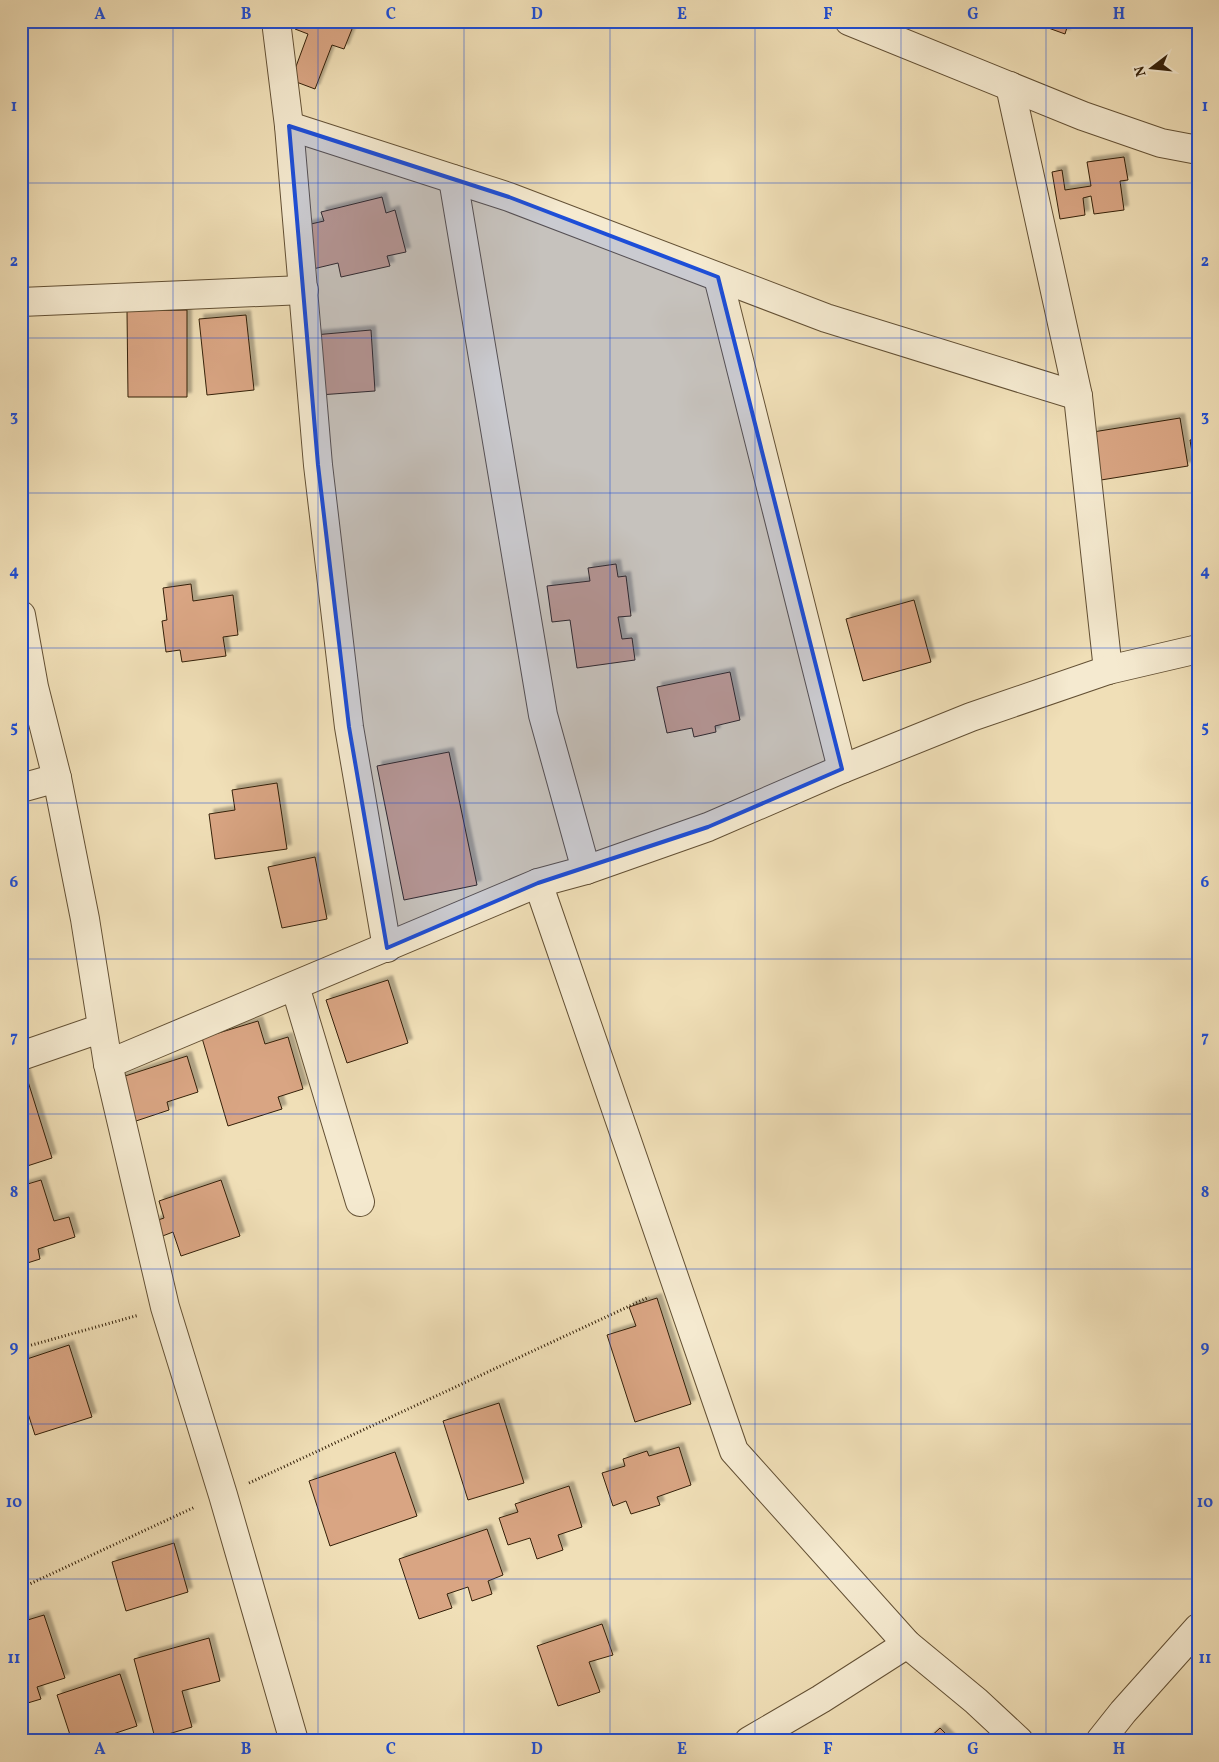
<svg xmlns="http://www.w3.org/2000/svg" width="1219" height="1762" font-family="Vollkorn,serif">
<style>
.building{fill:#d9a583;stroke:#342009;filter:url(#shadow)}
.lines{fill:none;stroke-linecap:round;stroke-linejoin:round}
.minor-casing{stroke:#635034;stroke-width:30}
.path{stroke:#342009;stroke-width:3;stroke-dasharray:1 2.5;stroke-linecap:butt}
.minor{stroke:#f5ead0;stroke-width:28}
.marked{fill:#1d4ed8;fill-opacity:0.2;stroke:#1d4ed8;stroke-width:4;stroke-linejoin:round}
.grid{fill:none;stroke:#1d4ed8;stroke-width:1;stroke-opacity:0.55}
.neatline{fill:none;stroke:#1d4ed8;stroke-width:2}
.grid-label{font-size:16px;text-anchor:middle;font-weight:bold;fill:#1d4ed8}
</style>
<defs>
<filter id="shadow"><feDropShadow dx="4.5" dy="-4.5" stdDeviation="1" flood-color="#0004"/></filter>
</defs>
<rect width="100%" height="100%" fill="#f0dfb7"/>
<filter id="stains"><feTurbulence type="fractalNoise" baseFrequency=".004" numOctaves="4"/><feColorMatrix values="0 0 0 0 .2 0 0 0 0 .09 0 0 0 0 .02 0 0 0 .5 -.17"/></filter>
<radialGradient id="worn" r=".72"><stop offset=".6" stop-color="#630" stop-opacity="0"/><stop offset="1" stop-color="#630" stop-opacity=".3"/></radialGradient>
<g class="building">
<polygon points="298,21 348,21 354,24 344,49 332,45 315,89 291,80 308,34 295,29"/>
<polygon points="1029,21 1069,21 1065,34"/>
<polygon points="1124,157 1128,180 1120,181 1124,210 1094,214 1091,196 1083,198 1085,215 1060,219 1052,172 1062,170 1065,190 1091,186 1087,162"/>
<polygon points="382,197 386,213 395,210 406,252 387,256 390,266 341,277 338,263 313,269 302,226 324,221 321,212"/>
<polygon points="187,310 187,397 128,397 127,311"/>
<polygon points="246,315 254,390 207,395 199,319"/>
<polygon points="371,330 375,391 319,395 314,335"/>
<polygon points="1180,418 1188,466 1101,480 1093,432"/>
<polygon points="1198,439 1198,471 1195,472 1190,440"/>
<polygon points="616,564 618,577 626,576 631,616 618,617 622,639 632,638 635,660 577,668 570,620 552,622 547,586 590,581 588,568"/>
<polygon points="191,584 193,601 233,595 238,635 223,637 226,656 182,662 180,650 166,652 162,621 167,620 163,588"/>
<polygon points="914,600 931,662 863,681 846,619"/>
<polygon points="730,672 740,720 715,726 716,732 694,737 692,728 667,733 657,687"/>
<polygon points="449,752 477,885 404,900 377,766"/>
<polygon points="277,783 287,849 215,859 209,814 235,810 232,790"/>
<polygon points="315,857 327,919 282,928 268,867"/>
<polygon points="388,980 408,1043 347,1063 326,1000"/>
<polygon points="258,1021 265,1044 288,1037 303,1089 278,1097 282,1109 228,1126 202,1038"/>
<polygon points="187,1056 198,1092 167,1102 169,1110 133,1122 119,1078"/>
<polygon points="25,1072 52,1158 21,1168 21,1073"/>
<polygon points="41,1180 54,1221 69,1217 75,1237 38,1249 40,1259 21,1265 21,1186"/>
<polygon points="221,1180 240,1236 181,1256 173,1232 160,1237 155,1221 164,1218 159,1201"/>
<polygon points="657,1298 691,1404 635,1422 607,1335 636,1326 629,1307"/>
<polygon points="69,1345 92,1417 35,1435 21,1392 21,1361"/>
<polygon points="499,1403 524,1483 468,1500 443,1421"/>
<polygon points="679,1447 691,1485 657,1497 660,1505 631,1514 626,1501 613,1506 602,1473 625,1466 623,1459 647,1451 649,1456"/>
<polygon points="395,1452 417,1516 330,1546 309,1481"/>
<polygon points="569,1486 582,1527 558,1535 563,1550 537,1559 530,1538 508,1545 499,1518 518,1512 515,1504"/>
<polygon points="487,1529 503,1575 488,1581 492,1594 472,1601 468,1587 447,1594 452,1608 419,1619 399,1559"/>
<polygon points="174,1543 188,1592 126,1611 112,1562"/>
<polygon points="44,1615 65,1678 37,1687 41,1699 21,1705 21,1622"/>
<polygon points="602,1624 613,1655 589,1662 600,1692 558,1706 537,1646"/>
<polygon points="209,1638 220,1681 182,1691 192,1727 155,1738 134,1659"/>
<polygon points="120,1674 137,1726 92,1741 72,1741 57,1695"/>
<polygon points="940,1728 953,1741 926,1741"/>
</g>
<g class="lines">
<g class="minor-casing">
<g id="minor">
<polyline points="276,21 289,126 318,465 349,727 387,948"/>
<polyline points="849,21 1083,116 1161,143 1198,150"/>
<polyline points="1010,86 1078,396 1108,670"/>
<polyline points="289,126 509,197 826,318 1078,396"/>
<polyline points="453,179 543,715 586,870"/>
<polyline points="718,277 842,769"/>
<polyline points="21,302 304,290"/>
<polyline points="21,615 34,687 57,778 85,919 108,1064 165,1307 223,1495 294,1741"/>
<polyline points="21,788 57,778"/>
<polyline points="538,883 734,1451 907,1644 976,1701 1019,1741"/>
<polyline points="295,986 360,1202"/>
<polyline points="21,1056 102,1028"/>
<polyline points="108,1064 538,883 586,870 708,827 842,769 971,717 1108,670 1198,649"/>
<polyline points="749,1741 821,1699 907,1644"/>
<polyline points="1100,1741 1123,1712 1198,1628"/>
</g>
</g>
<g class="path">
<polyline points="21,1348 139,1315"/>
<polyline points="249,1483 649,1297"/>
<polyline points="21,1588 195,1507"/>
</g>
<use href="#minor" class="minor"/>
</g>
<path class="marked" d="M289 126 509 197 718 277 842 769 708 827 538 883 387 948 349 727 318 465Z"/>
<path class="grid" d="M173 21V1741M318 21V1741M464 21V1741M610 21V1741M755 21V1741M901 21V1741M1046 21V1741M21 183H1198M21 338H1198M21 493H1198M21 648H1198M21 803H1198M21 959H1198M21 1114H1198M21 1269H1198M21 1424H1198M21 1579H1198"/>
<rect width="1219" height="1762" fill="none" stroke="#f0dfb7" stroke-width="55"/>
<g transform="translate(1152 68) rotate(254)" stroke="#f5ead0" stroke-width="4" paint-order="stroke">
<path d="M0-4L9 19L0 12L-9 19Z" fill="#342009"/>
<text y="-8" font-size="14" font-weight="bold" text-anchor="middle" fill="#342009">N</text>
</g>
<rect x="28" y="28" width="1164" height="1706" class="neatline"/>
<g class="grid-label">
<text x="100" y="19">A</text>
<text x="246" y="19">B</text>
<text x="391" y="19">C</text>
<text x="537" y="19">D</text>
<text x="682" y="19">E</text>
<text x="828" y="19">F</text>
<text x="973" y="19">G</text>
<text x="1119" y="19">H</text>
<text x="14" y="111">1</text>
<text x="1205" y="111">1</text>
<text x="14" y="266">2</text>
<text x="1205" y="266">2</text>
<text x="14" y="421">3</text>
<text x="1205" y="421">3</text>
<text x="14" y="576">4</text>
<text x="1205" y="576">4</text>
<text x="14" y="732">5</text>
<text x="1205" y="732">5</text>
<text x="14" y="887">6</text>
<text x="1205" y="887">6</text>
<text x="14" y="1042">7</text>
<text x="1205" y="1042">7</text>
<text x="14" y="1197">8</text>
<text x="1205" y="1197">8</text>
<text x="14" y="1352">9</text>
<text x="1205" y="1352">9</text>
<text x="14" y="1507">10</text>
<text x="1205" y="1507">10</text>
<text x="14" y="1663">11</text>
<text x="1205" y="1663">11</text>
<text x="100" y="1754">A</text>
<text x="246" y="1754">B</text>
<text x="391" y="1754">C</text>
<text x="537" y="1754">D</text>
<text x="682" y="1754">E</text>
<text x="828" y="1754">F</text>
<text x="973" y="1754">G</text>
<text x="1119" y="1754">H</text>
</g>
<rect width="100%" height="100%" filter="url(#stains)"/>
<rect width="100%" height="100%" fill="url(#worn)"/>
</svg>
